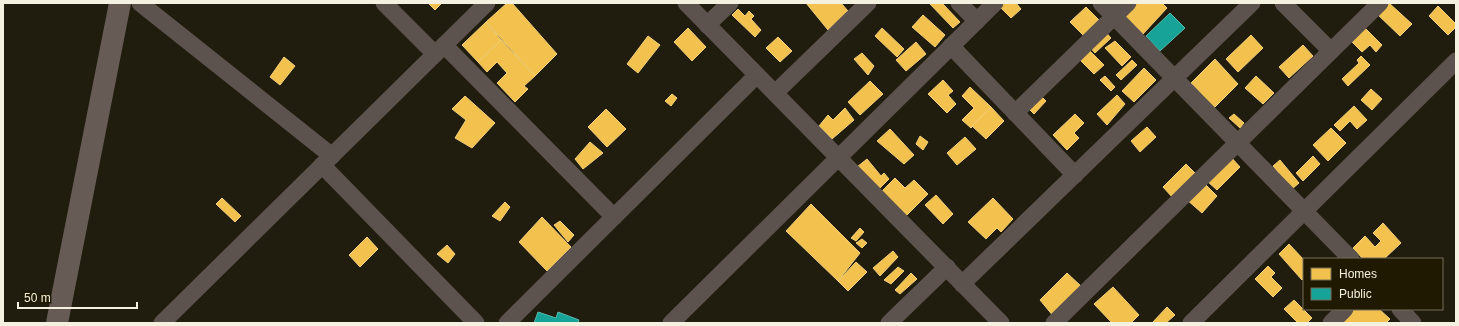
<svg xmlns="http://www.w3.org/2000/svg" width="1459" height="326" font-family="Arial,sans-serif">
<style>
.homes{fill:#f2c14e;stroke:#f3cf7a}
.public{fill:#17a398;stroke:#59baae}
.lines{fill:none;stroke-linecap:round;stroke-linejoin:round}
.street{stroke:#5c534e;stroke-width:17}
.primary{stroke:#665c55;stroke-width:22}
</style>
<rect width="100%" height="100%" fill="#201d0e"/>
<g class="homes">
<polygon points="428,3 442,3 435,10"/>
<polygon points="507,3 512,3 557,54 535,76 486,22"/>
<polygon points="806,3 841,3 848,11 828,30"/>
<polygon points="929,3 942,3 960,22 953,28"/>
<polygon points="1003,3 1016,3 1021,9 1011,18 999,6"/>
<polygon points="1128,3 1162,3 1167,8 1143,34 1120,11"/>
<polygon points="1385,3 1389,3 1412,24 1400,36 1376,13"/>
<polygon points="1438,6 1456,24 1456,27 1448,35 1429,16"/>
<polygon points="1086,7 1102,23 1086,38 1070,22"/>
<polygon points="738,9 745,16 749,11 754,16 751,19 761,30 755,37 732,15"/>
<polygon points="923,15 945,35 935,47 912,27"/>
<polygon points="486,22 501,40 478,62 462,45"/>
<polygon points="1364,27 1382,45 1376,52 1370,45 1362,52 1351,41"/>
<polygon points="688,28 706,47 692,61 674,42"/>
<polygon points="882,28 904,49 897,57 875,36"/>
<polygon points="1102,28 1111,38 1095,53 1087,44"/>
<polygon points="1251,35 1263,48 1238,72 1226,59"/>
<polygon points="648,36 660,45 638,73 627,64"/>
<polygon points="778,37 792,51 780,62 766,48"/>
<polygon points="501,40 535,76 524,86 528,89 515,102 497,83 507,73 497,62 487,72 478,62"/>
<polygon points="1115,41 1131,57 1122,66 1105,48"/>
<polygon points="916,42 926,54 906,71 896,60"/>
<polygon points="1303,45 1313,56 1289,78 1279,67"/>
<polygon points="1086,47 1104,65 1094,74 1076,56"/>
<polygon points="862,53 874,66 868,75 854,59"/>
<polygon points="1361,56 1370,65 1348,86 1342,79 1359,63 1357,60"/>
<polygon points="284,57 295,66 280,85 270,77"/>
<polygon points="1215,59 1238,84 1214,108 1191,83"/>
<polygon points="1132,60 1137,65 1121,80 1116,75"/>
<polygon points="1144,68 1156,80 1134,102 1122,91"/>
<polygon points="1105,76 1115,87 1111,91 1100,80"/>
<polygon points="1256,76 1274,93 1263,104 1245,88"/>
<polygon points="943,80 953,91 948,95 956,104 947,113 928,94"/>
<polygon points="870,81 883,94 860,115 848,102"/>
<polygon points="970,87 991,107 971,128 962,120 974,108 962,96"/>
<polygon points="1371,89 1382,99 1372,110 1361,100"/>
<polygon points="672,94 677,98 671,106 665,101"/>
<polygon points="1039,94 1046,101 1034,114 1027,107"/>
<polygon points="1117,95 1125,104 1107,125 1097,114"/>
<polygon points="465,96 495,123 472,148 455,138 466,120 452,109"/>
<polygon points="1354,106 1367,120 1357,129 1350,121 1340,131 1334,125"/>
<polygon points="991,107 1004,121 986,139 972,126"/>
<polygon points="845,108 854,120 832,139 819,126 828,115 833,120"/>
<polygon points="606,109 626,129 607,147 588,127"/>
<polygon points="1075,114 1084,123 1074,133 1079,138 1067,150 1053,135"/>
<polygon points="1234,114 1244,123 1240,128 1229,118"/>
<polygon points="1147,127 1156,137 1140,152 1131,141"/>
<polygon points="1331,128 1346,143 1328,161 1313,145"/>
<polygon points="890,129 914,155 904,164 877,141"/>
<polygon points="920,136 928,142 923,150 916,144"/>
<polygon points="965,137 976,149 957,165 947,153"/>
<polygon points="590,142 603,153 583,169 575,159"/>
<polygon points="1230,156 1240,167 1217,190 1207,181"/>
<polygon points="1313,156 1320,164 1303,181 1296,173"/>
<polygon points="867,159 881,176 884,173 889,179 878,190 857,167"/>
<polygon points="1280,160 1299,183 1292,189 1273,166"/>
<polygon points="1186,164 1196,174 1173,198 1163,187"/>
<polygon points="895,178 905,188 914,180 928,194 904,218 880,193"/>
<polygon points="1204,183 1217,196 1202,213 1186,199"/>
<polygon points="936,195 953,214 943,224 925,205"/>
<polygon points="222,198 241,216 235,222 216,204"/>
<polygon points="993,198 1013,219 1001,232 997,228 986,239 968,222"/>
<polygon points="505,202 510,207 500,221 492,216"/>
<polygon points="811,204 860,253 838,281 786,231"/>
<polygon points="542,217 571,247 547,271 519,242"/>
<polygon points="560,221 574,235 568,242 554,225"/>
<polygon points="1383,223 1401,243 1384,259 1363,259 1353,248 1365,236 1375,247 1381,241 1373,233"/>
<polygon points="860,228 864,232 856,241 851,238"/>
<polygon points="367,237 378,249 360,267 349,255"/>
<polygon points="862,239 867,243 862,248 856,243"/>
<polygon points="1289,244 1304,260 1304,278 1302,280 1279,254"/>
<polygon points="447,245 455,254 448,263 437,254"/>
<polygon points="893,251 898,257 880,276 873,268"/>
<polygon points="856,262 867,272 848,291 838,281"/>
<polygon points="1268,266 1275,273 1271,277 1282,288 1273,297 1255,279"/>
<polygon points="898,267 904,271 891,284 884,280"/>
<polygon points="911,273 917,279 900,294 895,290"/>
<polygon points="1067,273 1082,287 1054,317 1040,300"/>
<polygon points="1113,287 1139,315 1131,323 1112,323 1094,304"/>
<polygon points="1294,300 1312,318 1307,323 1298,323 1284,309"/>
<polygon points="1167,307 1175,315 1166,323 1152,323"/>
<polygon points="1355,309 1379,309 1390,319 1386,323 1345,323 1343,322"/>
</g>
<g class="public">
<polygon points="1170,13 1185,28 1160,51 1146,36"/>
<polygon points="538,312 556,318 558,312 579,320 578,323 534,323"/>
</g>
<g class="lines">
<g class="street">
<polyline points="140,3 332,156"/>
<polyline points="384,3 435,54"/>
<polyline points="686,3 1001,323"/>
<polyline points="959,3 977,21"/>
<polyline points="1101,3 1351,259"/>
<polyline points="1283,3 1331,51"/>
<polyline points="707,25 730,3"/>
<polyline points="444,45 614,217"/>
<polyline points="951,46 1075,175"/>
<polyline points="775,93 868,3"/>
<polyline points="1015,113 1128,3"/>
<polyline points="322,165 476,323"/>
<polyline points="962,284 1252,3"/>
<polyline points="1400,309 1413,323"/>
<polyline points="162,323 487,3"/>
<polyline points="507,323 757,75"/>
<polyline points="671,323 995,3"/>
<polyline points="889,323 947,267"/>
<polyline points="1054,323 1380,3"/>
<polyline points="1191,323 1456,61"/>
<polyline points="1331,323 1345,309"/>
</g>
<polyline class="primary" points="57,323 120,3"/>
</g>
<rect width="1459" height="326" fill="none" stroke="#f4f1e0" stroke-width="8"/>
<rect x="1303" y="258" width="140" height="52" fill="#1e1900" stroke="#746f5a"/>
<rect x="1311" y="268" width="20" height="12" fill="#f2c14e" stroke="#746f5a"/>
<text x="1339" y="278" font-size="12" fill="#f4f1e0">Homes</text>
<rect x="1311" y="288" width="20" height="12" fill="#17a398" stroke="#746f5a"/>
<text x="1339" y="298" font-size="12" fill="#f4f1e0">Public</text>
<path d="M18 302v6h119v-6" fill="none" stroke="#f4f1e0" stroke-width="2"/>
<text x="24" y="302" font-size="12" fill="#f4f1e0" stroke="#1e1900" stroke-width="3" paint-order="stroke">50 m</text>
</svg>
